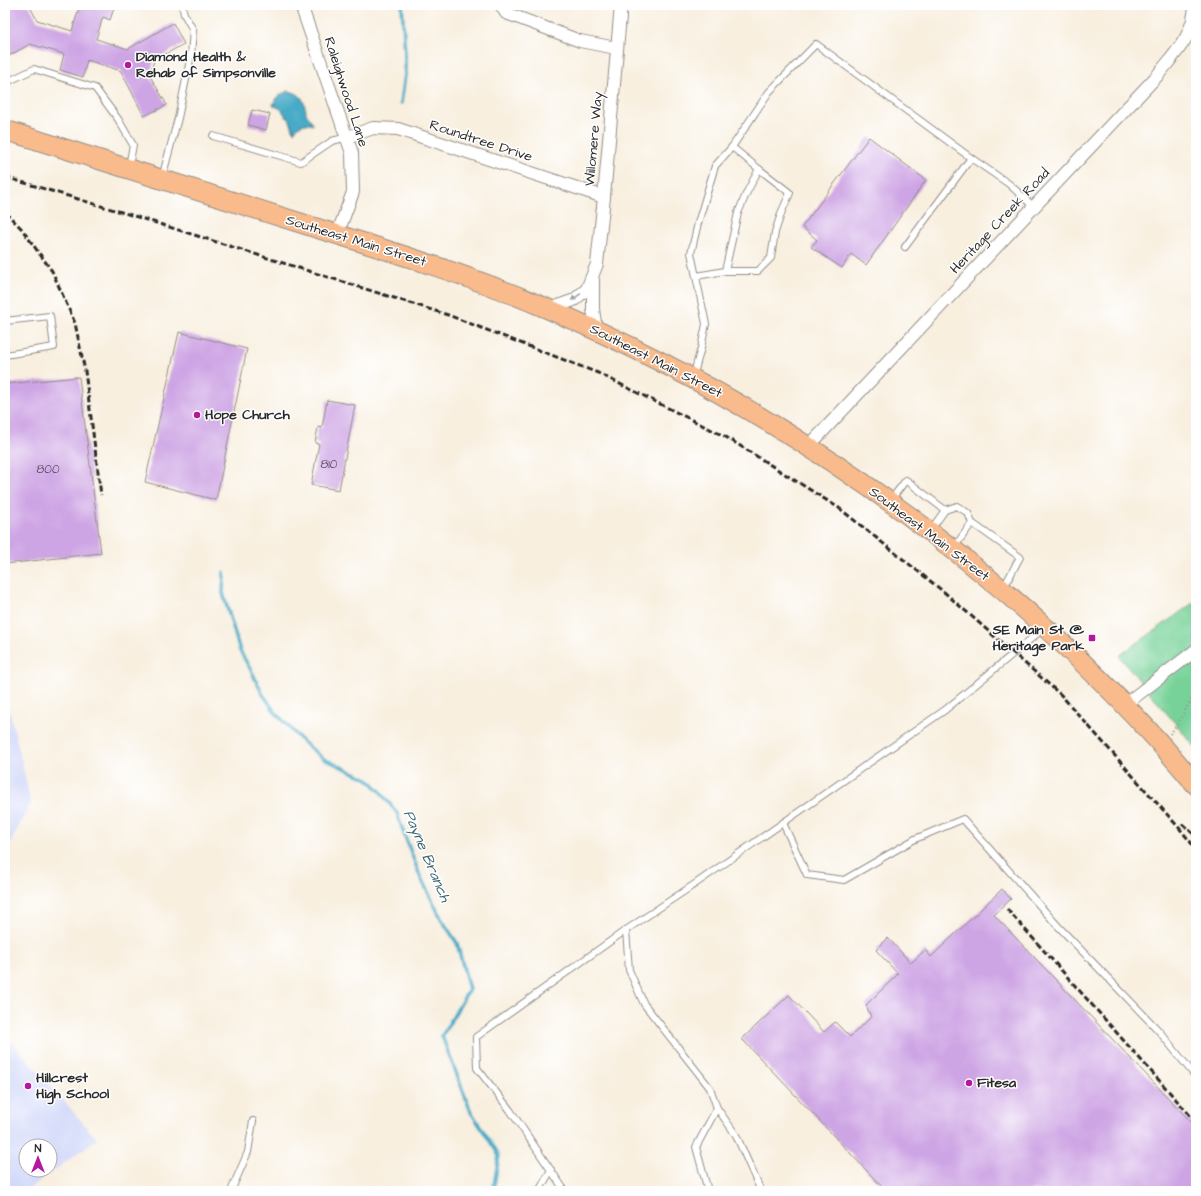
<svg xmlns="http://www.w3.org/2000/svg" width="1201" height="1196" font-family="'Architects Daughter',sans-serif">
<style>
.built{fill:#d3d9f9;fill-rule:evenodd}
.green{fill:#77d299;stroke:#517e62}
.water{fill:#47aac7;stroke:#396a79}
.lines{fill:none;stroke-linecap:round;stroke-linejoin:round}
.stream{stroke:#47aac7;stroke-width:3.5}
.building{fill:#cda4e4}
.lane-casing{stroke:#928d85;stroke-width:8}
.street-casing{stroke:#928d85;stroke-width:14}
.primary-casing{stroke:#928d85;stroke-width:21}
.path{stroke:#928d85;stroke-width:2;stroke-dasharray:1 3;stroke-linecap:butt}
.lane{stroke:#fff;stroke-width:6}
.street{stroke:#fff;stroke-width:12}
.primary{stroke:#fabb8c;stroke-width:19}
.rail{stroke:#2b2b2b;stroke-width:3;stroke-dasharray:6 3;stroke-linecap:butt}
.oneway{fill:#a0a0a0}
.poi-dot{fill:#b5179e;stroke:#fff;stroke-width:1.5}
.labels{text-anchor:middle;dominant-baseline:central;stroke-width:3;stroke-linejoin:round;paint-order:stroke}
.number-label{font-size:12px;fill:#544959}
.poi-label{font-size:14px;font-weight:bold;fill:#2b2b2b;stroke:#fff;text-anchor:start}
.street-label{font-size:14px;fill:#2b2b2b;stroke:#fff}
.water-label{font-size:15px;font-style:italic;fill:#386471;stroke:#fff}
</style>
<rect width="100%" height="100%" fill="#fff"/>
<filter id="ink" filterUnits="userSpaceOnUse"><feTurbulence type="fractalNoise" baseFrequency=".025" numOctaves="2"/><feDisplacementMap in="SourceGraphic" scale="8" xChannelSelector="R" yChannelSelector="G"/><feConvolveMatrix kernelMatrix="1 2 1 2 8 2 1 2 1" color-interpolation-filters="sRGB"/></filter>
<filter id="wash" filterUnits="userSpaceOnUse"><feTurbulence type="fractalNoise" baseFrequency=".012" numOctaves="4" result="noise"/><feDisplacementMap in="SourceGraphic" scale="16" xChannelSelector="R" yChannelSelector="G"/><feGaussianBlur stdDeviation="0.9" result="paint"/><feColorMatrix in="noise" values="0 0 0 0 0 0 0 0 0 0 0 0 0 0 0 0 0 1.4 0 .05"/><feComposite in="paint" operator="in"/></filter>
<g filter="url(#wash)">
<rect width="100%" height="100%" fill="#f8efdf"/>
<g class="built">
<polygon points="5,707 10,712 31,803 5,853"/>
<path d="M5 1034 97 1139 26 1191H5ZM26 1146H50V1170H26Z"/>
</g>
<polygon class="green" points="1196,601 1196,748 1119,656"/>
<path class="water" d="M288 91C297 92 304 97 305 107 306 108 306 113 306 113 308 118 312 119 313 125 305 122 298 125 294 132L289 118H287L281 109 273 105C276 98 280 94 288 91Z"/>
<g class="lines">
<g class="stream">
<polyline points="401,103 405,75 405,54 402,5"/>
<polyline points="224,572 223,593 240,651 252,672 262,693 275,712 302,741 324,759 368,779 379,790 397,813 404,834 420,876 442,920 457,943 469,989 442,1036 471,1112 499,1155 493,1191"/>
</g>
</g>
<g id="blocks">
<g class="building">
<polygon points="5,5 29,5 37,20 72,31 80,5 115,5 110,20 103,17 96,39 128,49 173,23 184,44 154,60 150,76 167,105 144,116 121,71 87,60 83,77 60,70 64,54 30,44 5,58 5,28 9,16"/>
<polygon points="252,110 270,114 266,130 248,125"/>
<polygon points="869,137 926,180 866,265 851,254 842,268 811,247 817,240 802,227"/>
<polygon points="179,332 247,349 216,500 145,482"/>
<polygon points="79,377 101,553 5,564 5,384"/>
<polygon points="327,400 355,405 339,490 311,485 319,444 315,443 318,427 322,428"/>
<polygon points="1002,889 1011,899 994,915 1196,1127 1196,1191 886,1191 742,1039 789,995 824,1032 835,1022 850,1037 871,1017 866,1005 898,974 876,950 888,938 911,963 925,950 931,957"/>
</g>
</g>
</g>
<g filter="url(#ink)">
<use href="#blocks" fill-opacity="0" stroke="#928d85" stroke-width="1"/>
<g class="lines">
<g class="lane-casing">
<g id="lane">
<polyline points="5,83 34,69 95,88 118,119 133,145 129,166"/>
<polyline points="213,136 301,162 332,141 348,137"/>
<polyline points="732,147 769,92 816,44 971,158"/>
<polyline points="162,178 178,118 191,55 193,30 184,14 182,5"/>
<polyline points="905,247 971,158 1009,184 1034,207"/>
<polyline points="725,271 738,213 747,192 759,169"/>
<polyline points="5,321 50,316 54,347 5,355"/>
<polyline points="693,377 701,348 706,324 691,253 698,223 715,166 732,147 759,169 790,193 782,211 775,232 771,258 758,271 725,271 696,276"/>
<polyline points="890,501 906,480 945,510 930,531"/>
<polyline points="945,510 957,506 968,513 972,523"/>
<polyline points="953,549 972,523 1020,557 1003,589"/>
<polyline points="783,823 807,875 844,880 915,839 963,819 1057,925 1159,1031 1196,1077"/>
<polyline points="626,930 629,970 644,1004 710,1088 717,1108 696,1147 708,1191"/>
<polyline points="717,1108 736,1135 761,1191"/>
<polyline points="231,1191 248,1152 253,1121"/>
<polyline points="539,1191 551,1170"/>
<polyline points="565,1191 510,1110 477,1068 476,1037 626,930 695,884 945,710 1043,629"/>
</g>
</g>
<g class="street-casing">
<g id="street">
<polyline points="301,5 352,153 353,192 337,235"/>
<polyline points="501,5 506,13 580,41 616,48"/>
<polyline points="348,137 373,128 398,129 604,197"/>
<polyline points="593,280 593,309 596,330"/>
<polyline points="550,309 574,300 587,289 597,264 604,197 621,5"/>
<path d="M808 447 1157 76C1175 53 1194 36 1195 5"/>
<polyline points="1124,705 1196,650"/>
</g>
</g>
<g class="primary-casing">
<path id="primary" d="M5 130C107 162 208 194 310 226 390 251 469 275 546 308 792 413 1025 579 1196 785"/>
</g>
<polyline class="path" points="1170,734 1179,722 1196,690"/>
<use href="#lane" class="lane"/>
<use href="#street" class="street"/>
<use href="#primary" class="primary"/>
<g class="rail">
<polyline points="5,177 131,215 448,315 598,373 726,437 839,508 944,592 1061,695 1180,829 1196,849"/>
<polyline points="5,212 21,228 52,271 75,323 85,371 101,495"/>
<polyline points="1182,824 1196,836"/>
<polyline points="1007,909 1196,1122"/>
</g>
</g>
<defs><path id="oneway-solid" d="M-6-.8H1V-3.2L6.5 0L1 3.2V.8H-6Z"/></defs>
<use class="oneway" href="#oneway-solid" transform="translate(576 297) rotate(145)"/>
</g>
<g class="poi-dot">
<circle cx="128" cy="65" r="4"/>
<circle cx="197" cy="415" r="4"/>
<rect x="1088" y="634" width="8" height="8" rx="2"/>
<circle cx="969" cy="1083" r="4"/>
<circle cx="28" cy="1086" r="4"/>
</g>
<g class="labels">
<g class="number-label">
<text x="329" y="464">810</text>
<text x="48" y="469">800</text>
</g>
<g class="poi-label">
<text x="136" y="57">Diamond Health &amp;<tspan x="136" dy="16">Rehab of Simpsonville</tspan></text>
<text x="205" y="415">Hope Church</text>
<text x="1084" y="630" text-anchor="end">SE Main St @<tspan x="1084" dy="16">Heritage Park</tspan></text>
<text x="36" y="1078">Hillcrest<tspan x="36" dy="16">High School</tspan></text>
<text x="977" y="1083">Fitesa</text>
</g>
<g class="street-label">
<text transform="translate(346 92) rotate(72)">Raleighwood Lane</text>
<text transform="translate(594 139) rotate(-85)">Willomere Way</text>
<text transform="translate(481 141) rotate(18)">Roundtree Drive</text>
<text transform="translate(1000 221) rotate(-47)">Heritage Creek Road</text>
<text transform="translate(356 241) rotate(17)">Southeast Main Street</text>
<text transform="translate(656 361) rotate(27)">Southeast Main Street</text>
<text transform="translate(929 534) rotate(37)">Southeast Main Street</text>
</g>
<g class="water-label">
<text transform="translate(427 856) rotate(67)">Payne Branch</text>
</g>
</g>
<rect width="1201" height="1196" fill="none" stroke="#fff" stroke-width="20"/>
<g transform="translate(38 1158)"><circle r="19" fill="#ffffff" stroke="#aaaaaa"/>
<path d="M0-3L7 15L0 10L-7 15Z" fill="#b5179e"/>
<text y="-6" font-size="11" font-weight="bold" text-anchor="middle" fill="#2b2b2b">N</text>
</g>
</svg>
